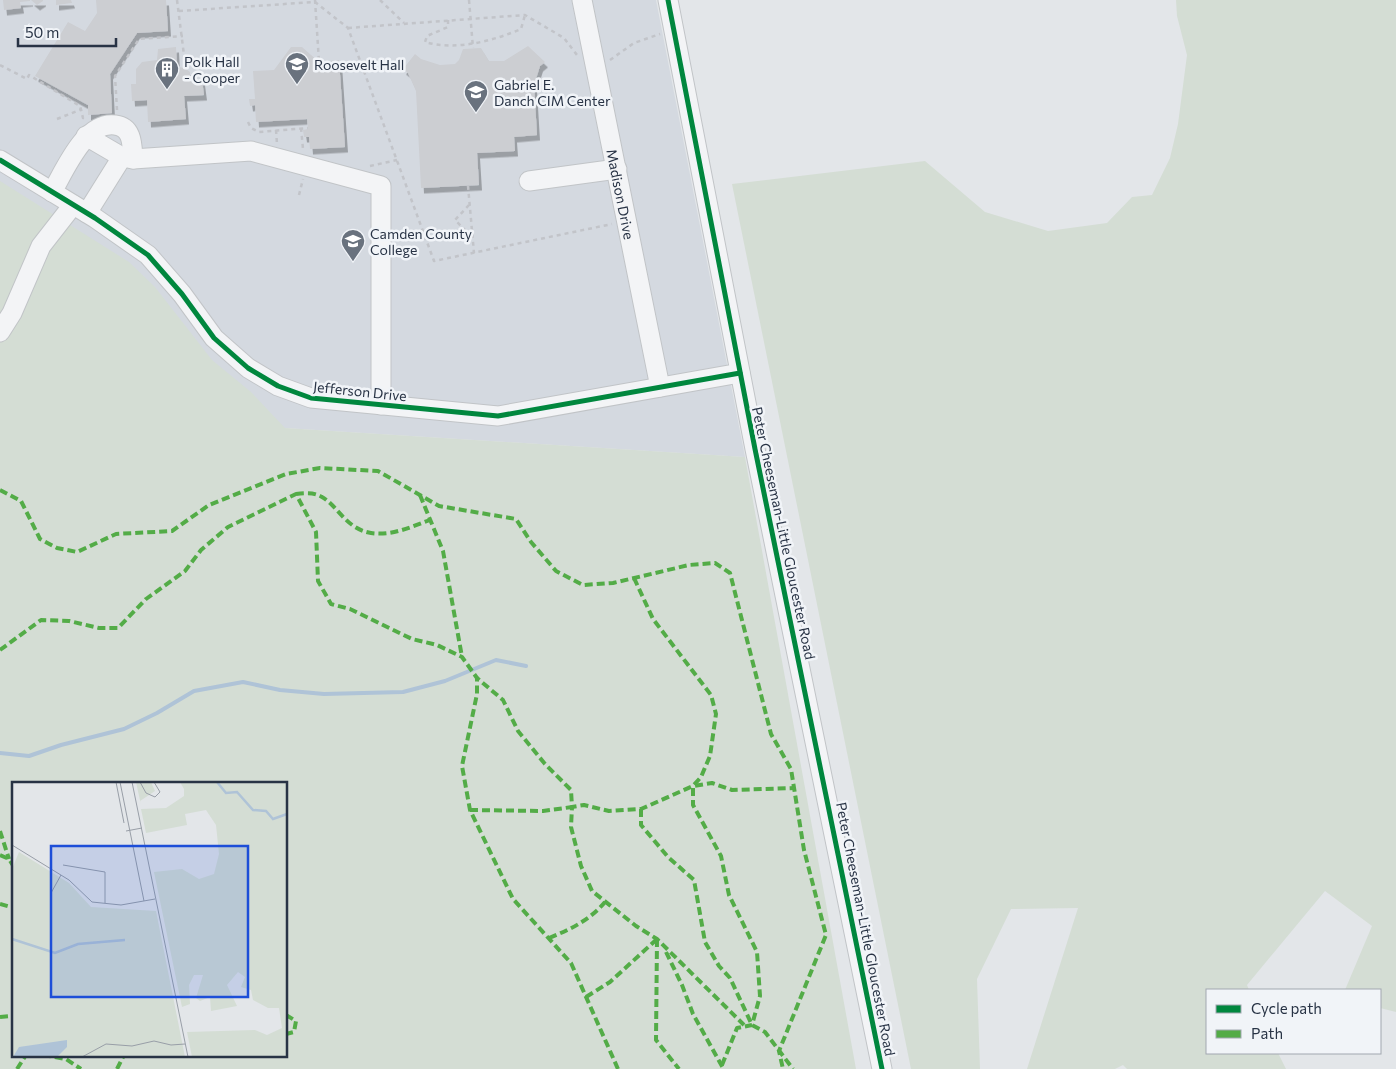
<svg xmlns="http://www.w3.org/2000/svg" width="1396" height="1069" font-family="Commissioner,sans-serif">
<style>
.built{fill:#d4d9e0}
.green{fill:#d4ddd4;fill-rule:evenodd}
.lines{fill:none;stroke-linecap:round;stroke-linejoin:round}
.stream{stroke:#afc3d7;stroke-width:4}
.building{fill:#ccced2;filter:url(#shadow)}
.minor-casing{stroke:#c1c4c7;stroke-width:21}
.path{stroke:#c2c4c9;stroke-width:2.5;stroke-dasharray:4 4;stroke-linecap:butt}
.minor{stroke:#f3f4f6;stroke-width:19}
.quiet{stroke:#53ac47;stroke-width:4;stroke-dasharray:8 4;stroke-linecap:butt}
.cycleway-casing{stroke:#f1f4f8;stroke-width:8}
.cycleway{stroke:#00873e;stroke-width:5}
.labels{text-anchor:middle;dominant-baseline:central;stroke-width:5;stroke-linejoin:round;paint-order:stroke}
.poi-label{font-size:14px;fill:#283345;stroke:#f1f4f8;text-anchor:start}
.street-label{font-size:14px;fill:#283345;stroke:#f1f4f8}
.inset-river{fill:none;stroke:#afc3d7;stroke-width:2.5}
.inset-road{fill:none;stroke:#989ea7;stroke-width:1}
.view{fill:#1d4ed8;fill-opacity:0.15;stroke:#1d4ed8;stroke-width:2.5}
.inset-edge{fill:none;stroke:#283345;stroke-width:2.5}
</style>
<defs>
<filter id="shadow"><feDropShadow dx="3" dy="5.5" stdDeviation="0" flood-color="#0004"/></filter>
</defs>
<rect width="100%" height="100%" fill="#e3e6e9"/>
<polygon class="built" points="0,0 656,0 745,457 285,428 0,405"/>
<g class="green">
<polygon points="1176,0 1396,0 1396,1012 1380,1008 1380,990 1345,990 1372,926 1325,891 1247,985 1249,990 1207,990 1207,1053 1278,1053 1286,1069 1127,1069 1123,1065 1115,1069 1027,1069 1078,908 1011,909 977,979 980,1069 911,1069 732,184 925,161 985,212 1048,231 1107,223 1132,197 1152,195 1170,158 1178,124 1187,55 1177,16"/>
<path d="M0 181 129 262 155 287 212 360 251 392 285 428 745 457 856 1069H0ZM14 783H286V1055H14Z"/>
</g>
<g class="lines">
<polyline class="stream" points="0,753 29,756 61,745 124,729 157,713 194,691 243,682 280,690 324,694 403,692 445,681 496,660 526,666"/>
</g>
<g class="building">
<polygon points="3,0 30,0 30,1 20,2 21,8 4,10"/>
<polygon points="31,0 43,0 43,1 37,5"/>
<polygon points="56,0 71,0 72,3 56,5"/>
<polygon points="96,0 166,0 168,31 137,33 110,74 112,113 88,115 88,105 35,76 68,22 85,31 97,13"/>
<polygon points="528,46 545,62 540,66 534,85 537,135 514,137 515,151 477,153 479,185 421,188 416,91 408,73 403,69 415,54 421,59 440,65 455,64 459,60 463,49 481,48 489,61 504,61"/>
<polygon points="176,47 177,66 186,69 190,72 190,81 202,80 204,95 184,96 186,119 148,122 147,100 132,101 131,84 136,84 136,69 142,62 157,60 158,49"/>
<polygon points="291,47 302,47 319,62 339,60 345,147 310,149 309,137 304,137 303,130 308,129 307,119 256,122 255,105 250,106 249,99 255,99 253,71 274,70"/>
</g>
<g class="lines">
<g class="minor-casing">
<g id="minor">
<path id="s1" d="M582 0 660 387"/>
<polyline points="668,0 755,449 882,1069"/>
<polyline points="86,136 122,157 133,159 251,151 381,186 381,405"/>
<polyline points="0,160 95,218 148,255 182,294 214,338 248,368 278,386 311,398 498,416 740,373"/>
<polyline points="529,181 617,169"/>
<path d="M52 192C65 170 85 121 115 125 133 127 132 145 133 159"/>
<polyline points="87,213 122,157"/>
<polyline points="0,332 12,313 41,246 73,205"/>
</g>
</g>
<g class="path">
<polyline points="177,0 185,63"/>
<polyline points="315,0 319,62"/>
<polyline points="380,0 404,23"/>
<polyline points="469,0 473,48"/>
<polyline points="179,11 315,2 348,28 434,261 612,224"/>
<path d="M448 20V27L427 36 425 42C455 51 493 41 521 29L525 15"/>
<polyline points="348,28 525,15 564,38 577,55"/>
<polyline points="610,60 634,43 660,34"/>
<polyline points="0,65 27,79 29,75 80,106 83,118 86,118"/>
<polyline points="117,110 115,76 139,39 183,36"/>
<polyline points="57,119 82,109"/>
<polyline points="248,122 251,128 259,132 308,128"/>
<polyline points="301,128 303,149"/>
<polyline points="276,130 277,144"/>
<polyline points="370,166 397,160"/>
<polyline points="468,186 474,253"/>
<polyline points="299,195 303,179"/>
<polyline points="469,205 455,220 472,237"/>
</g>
<use href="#minor" class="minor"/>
<g class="quiet">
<polyline points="0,490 21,501 40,539 57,548 77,552 116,534 172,531 209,505 286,474 320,468 378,471 439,506 516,519 531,542 556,571 583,585 613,583 689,565 715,563 730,573 771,734 791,769 804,850 826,935 779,1051 783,1069"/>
<path d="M296 494C304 493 314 492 322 497 338 506 346 529 371 533 392 536 411 527 430 520"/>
<polyline points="420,495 443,551 462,657"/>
<polyline points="634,578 653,619 711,695 716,714 710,756 701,777 693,786 641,809 609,811 584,805 572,807 571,827 581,866 592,891 636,926 657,939 744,1025"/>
<polyline points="0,650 41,620 69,621 99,628 118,628 146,599 185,571 201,550 228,527 296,494 316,532 318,581 331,604 350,609 412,639 437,645 462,657 477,678 477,694 462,766 470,810 513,899 571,963 618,1069"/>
<polyline points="641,809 641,825 668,857 694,880 705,942 719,966 730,978 752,1025 765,1032 793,1069"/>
<polyline points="470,810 543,811 572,807 571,790 545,764 518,731 503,700 477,678"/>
<polyline points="0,831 9,859"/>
<polyline points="0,855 9,859 14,867"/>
<polyline points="0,904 14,908"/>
<path d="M549 938C571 929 590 920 605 902"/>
<polyline points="657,939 656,1040 679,1069"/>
<polyline points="666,952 682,985 693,1014 723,1068"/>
<polyline points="586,997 610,982 657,939"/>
<polyline points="286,1015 296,1021 294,1032 286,1034"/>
<polyline points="0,1017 12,1016"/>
<polyline points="43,1055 66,1059 81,1069"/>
<polyline points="722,1065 737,1028 752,1025 760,996 757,952 729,895 721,856 693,805 693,786 712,783 732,790 795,788"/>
<polyline points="17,1069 26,1055"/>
<polyline points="117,1069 124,1055"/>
</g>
<g class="cycleway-casing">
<g id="cycleway">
<polyline points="668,0 755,449 882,1069"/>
<polyline points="0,160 95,218 148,255 182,294 214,338 248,368 278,386 311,398 498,416 740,373"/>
</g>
</g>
<use href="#cycleway" class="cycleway"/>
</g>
<defs>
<g id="university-pin" transform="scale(1.25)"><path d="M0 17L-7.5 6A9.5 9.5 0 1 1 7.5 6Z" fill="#69727e" stroke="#f1f4f8"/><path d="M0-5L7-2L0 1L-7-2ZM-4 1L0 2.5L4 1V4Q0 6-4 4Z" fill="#fff"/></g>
<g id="building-pin" transform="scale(1.25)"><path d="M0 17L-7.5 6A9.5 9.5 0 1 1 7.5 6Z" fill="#69727e" stroke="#f1f4f8"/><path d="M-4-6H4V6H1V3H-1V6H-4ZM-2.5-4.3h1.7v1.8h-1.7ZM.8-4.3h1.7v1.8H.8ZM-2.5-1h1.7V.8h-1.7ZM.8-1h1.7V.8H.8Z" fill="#fff"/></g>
</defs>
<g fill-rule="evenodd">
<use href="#university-pin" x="297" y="64"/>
<use href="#building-pin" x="167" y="69"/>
<use href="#university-pin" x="476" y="92"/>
<use href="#university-pin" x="353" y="241"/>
</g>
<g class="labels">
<g class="poi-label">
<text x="184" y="61">Polk Hall<tspan x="184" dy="16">- Cooper</tspan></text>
<text x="314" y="64">Roosevelt Hall</text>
<text x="494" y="84">Gabriel E.<tspan x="494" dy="16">Danch CIM Center</tspan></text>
<text x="370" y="233">Camden County<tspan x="370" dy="16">College</tspan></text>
</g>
<g class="street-label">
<text stroke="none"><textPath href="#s1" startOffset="198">Madison Drive</textPath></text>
<text transform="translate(360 391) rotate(6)">Jefferson Drive</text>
<text transform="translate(784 533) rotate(78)">Peter Cheeseman-Little Gloucester Road</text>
<text transform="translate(866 929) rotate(79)">Peter Cheeseman-Little Gloucester Road</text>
</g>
</g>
<g transform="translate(12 782)">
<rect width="275" height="275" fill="#e3e6e9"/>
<path d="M124 0H139L143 9 128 19 129 23ZM168 0H275V275H180L175 250 243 248 255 253 270 246 267 226H256L241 218 239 208 229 205 233 195 226 190 215 203 225 224 199 229 198 215 188 219 184 216 191 193H182L177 203 178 222 170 225 142 90 170 87 187 97 202 92 207 72 204 43 194 28 173 32 175 43 134 51 129 27 154 26 172 14V7ZM7 70 57 101 79 125 144 129 173 275H0V87Z" fill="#d4ddd4"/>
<path d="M55 258V265L45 275H1L7 265Z" fill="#afc3d7"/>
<path class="inset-river" d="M205 0 214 11 225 10 241 28 254 29 261 37 275 32M0 157 43 171 66 162 113 158"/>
<path class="inset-road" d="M104 0 112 41M108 0 132 119M120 0 176 275M128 0 134 11 143 15 148 10 142 0M114 49 130 46M0 63 57 98 80 120 109 123 143 117M51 83 93 90V121M39 111 49 93M70 275 94 262 120 264 142 259 159 263 173 262"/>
<path class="view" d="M39 64H236V215H39Z"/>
<rect width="275" height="275" class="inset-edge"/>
</g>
<rect x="1206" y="989" width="175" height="65" fill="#f1f4f8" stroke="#a1a7b0"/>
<rect x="1216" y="1005" width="25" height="8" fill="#00873e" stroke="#a1a7b0"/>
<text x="1251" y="1014" font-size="15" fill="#283345">Cycle path</text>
<rect x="1216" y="1030" width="25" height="8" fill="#53ac47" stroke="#a1a7b0"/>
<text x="1251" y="1039" font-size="15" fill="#283345">Path</text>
<path d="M18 38v8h98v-8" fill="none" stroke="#283345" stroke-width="2.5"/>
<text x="25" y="38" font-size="15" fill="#283345" stroke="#f1f4f8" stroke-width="4" paint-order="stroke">50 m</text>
</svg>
